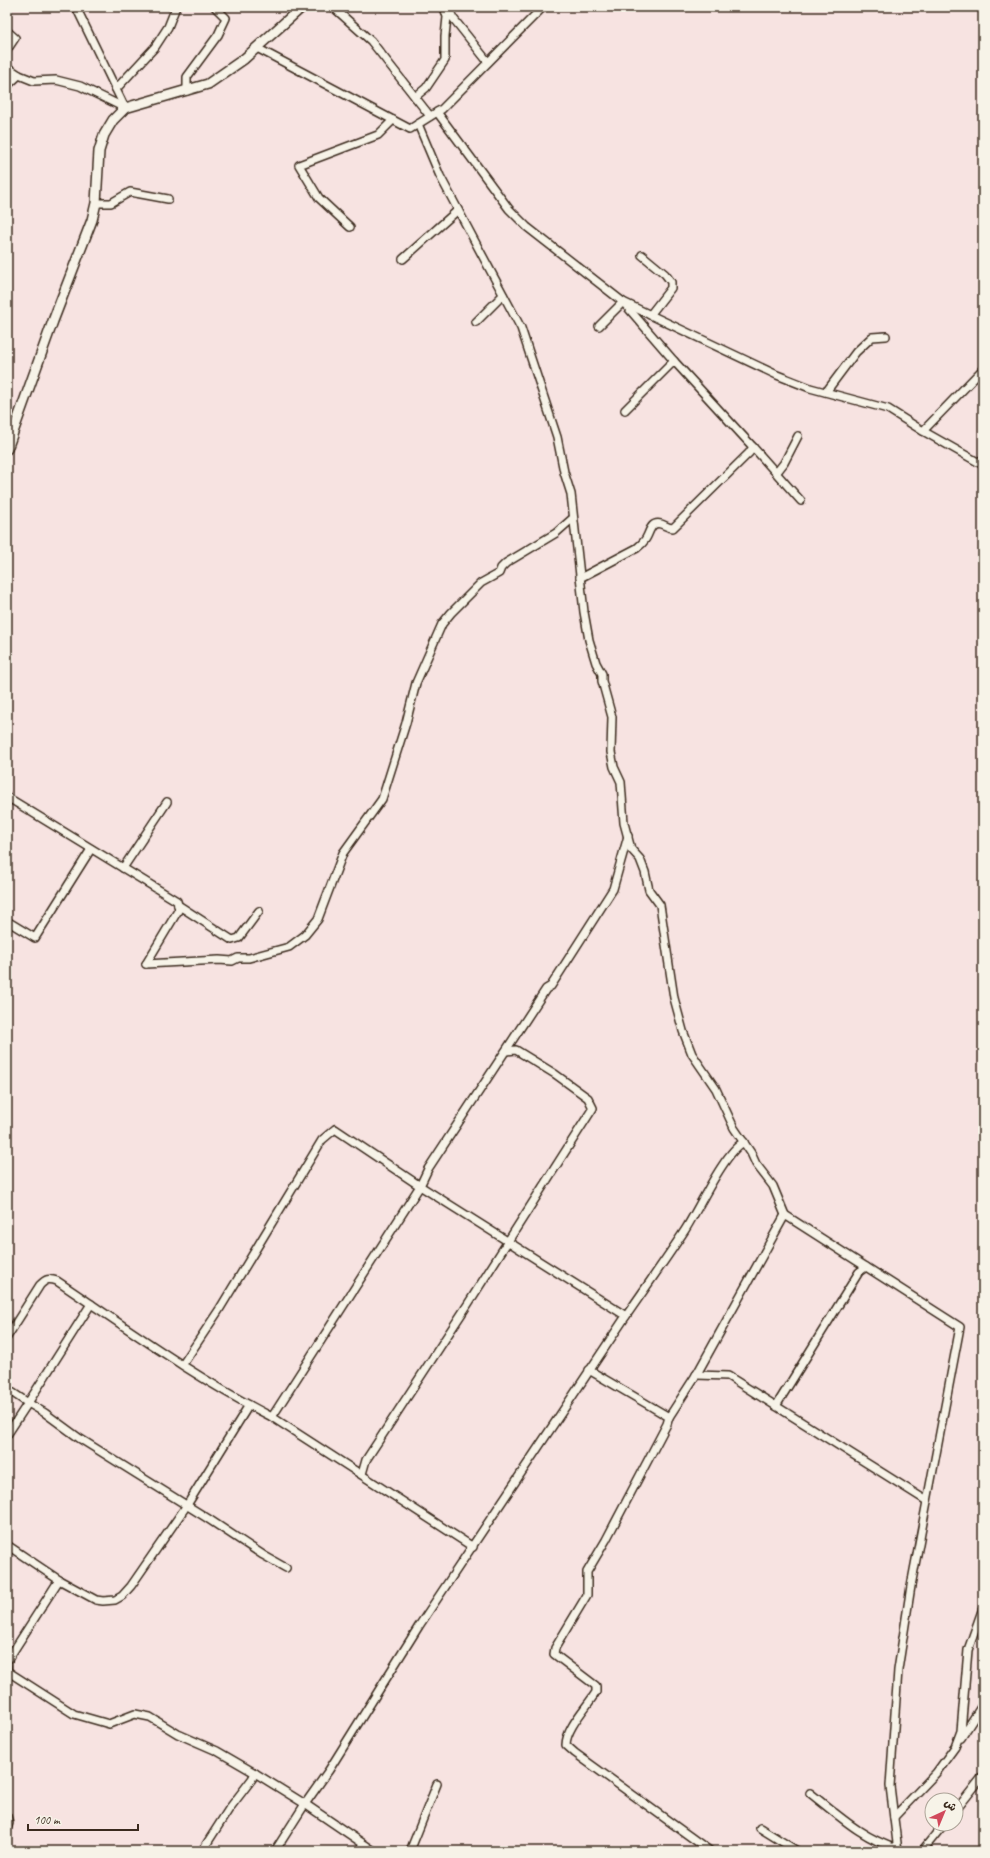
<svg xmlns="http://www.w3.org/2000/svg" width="990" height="1858" font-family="Caveat,'Playpen Sans Arabic',sans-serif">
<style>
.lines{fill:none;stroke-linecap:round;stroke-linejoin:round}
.minor-casing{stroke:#3b2a1e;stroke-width:10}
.tertiary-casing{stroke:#3b2a1e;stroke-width:12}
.minor{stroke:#f7f3e8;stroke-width:7}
.tertiary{stroke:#f7f3e8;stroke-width:9}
</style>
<rect width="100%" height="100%" fill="#f7e3e1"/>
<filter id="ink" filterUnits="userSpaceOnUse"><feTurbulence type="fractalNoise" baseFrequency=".025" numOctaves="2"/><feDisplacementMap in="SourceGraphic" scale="8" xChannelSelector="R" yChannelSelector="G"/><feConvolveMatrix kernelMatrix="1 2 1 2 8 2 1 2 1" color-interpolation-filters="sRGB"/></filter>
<g filter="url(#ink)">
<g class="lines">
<g class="minor-casing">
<g id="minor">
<polyline points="76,7 125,108"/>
<polyline points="333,7 371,41 430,116"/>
<polyline points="448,7 453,18 488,62"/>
<polyline points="7,31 15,38 7,50"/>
<polyline points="257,48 410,129 442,109 543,7"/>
<polyline points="7,67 19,75 34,81 56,80 80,86 125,108"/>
<polyline points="7,86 19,75"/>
<polyline points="116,89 155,47 168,27 176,7"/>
<polyline points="187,91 187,77 218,35 226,18 215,7"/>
<polyline points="415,97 426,88 445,60 445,36 447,17 444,7"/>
<polyline points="437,112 509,209 527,227 623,302 777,375 810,388 888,409 923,431 983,369"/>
<polyline points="418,124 440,176 521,328 557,437 564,472 571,494 584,612 589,640 596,663 602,674 602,681 612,717 611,752 614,767 621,782 624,823 631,849 640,859 645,872 649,890 660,905 674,998 683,1031 692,1054 716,1089 734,1128 751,1153 756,1164 773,1186 785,1215"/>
<polyline points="96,203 111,203 130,192 168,199"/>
<polyline points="350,227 319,198 299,165 378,135 393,120"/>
<polyline points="642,255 665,274 671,282 671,288 650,315"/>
<polyline points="403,259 458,210"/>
<polyline points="476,322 503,295"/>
<polyline points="826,392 856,352 872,337 886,336"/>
<polyline points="625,410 674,361"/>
<polyline points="923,431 983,465"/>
<polyline points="753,447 801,501"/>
<polyline points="777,472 784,463 798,436"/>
<path d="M580 578 637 548C639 546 642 544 644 541 650 535 649 521 661 524 665 525 667 528 673 528L749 453 753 447 674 361 623 302 599 326"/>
<polyline points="7,797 177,901 179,909 146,964"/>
<polyline points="123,868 167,802"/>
<polyline points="178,905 232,940 239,938 259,911"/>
<polyline points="7,921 35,938 91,849"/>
<polyline points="146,964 219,960 232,961 238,958 249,958 289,947 305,935 318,919 343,853 382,799 406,723 416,683 442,624 451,613 481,583 499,573 501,568 506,563 556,533 573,518"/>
<polyline points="91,1304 28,1403 45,1413 79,1438 207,1518 263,1555 286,1568"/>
<path d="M626 1316C646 1287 666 1259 685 1230 698 1210 725 1151 744 1142"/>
<path d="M7 1337 40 1285C46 1279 49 1278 57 1281 127 1328 197 1379 272 1417L420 1186 335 1129 322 1140 219 1310 183 1364"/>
<path d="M589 1370 669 1417 667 1424 606 1540 587 1572V1595L555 1648 554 1654 596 1686V1692C587 1707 566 1728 566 1745L575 1753 710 1851"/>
<polyline points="696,1375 728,1376 927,1501"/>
<polyline points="7,1389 28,1403 7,1435"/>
<polyline points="776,1406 859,1272 866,1267"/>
<polyline points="272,1417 473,1547"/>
<polyline points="669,1417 698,1372 785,1215 960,1327 911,1586 898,1670 890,1786 898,1851"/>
<polyline points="362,1474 366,1460 468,1304 593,1108 588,1098 555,1074 516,1050 506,1051"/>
<polyline points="7,1545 59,1580 96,1600 103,1601 115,1600 122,1596 131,1586 187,1505 249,1405"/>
<polyline points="7,1661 59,1580"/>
<polyline points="7,1666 7,1671 74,1714 109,1724 135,1714 150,1717 178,1734 217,1751 255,1773 305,1804 374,1851"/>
<polyline points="961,1738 983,1704"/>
<path d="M810 1793C838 1815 863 1839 898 1849"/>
<polyline points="956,1810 983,1776"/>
<polyline points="7,1816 9,1823 7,1829"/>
<polyline points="894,1817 936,1773 955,1747 961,1731 968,1650 983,1608"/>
<polyline points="760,1828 797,1851"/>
<polyline points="202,1851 229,1809 252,1779 255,1773"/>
<polyline points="275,1851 305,1804 329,1770 419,1626 626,1316 420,1186 428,1169 546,989 551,986 613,889 628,836"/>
<polyline points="410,1851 437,1784"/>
<polyline points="922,1851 944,1824"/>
</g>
</g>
<g class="tertiary-casing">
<polyline id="tertiary" points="7,449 53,321 92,220 96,203 99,151 104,135 113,120 125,108 208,84 244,59 302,7"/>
</g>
<use href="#minor" class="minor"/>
<use href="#tertiary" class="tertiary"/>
</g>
</g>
<rect width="990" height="1858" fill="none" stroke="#f7f3e8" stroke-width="24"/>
<rect x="12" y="12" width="966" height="1834" fill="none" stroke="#3b2a1e" stroke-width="1.5" filter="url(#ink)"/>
<g transform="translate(944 1812) rotate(44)"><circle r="19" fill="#f7f3e8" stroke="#aca397"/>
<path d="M0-3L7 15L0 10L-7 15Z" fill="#d1495b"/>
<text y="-6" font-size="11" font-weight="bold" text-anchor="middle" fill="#3b2a1e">ش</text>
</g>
<path d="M28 1824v6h110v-6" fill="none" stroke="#3b2a1e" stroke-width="2"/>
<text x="34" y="1824" font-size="12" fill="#3b2a1e" stroke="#f7f3e8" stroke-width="3" paint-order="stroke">100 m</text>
</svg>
